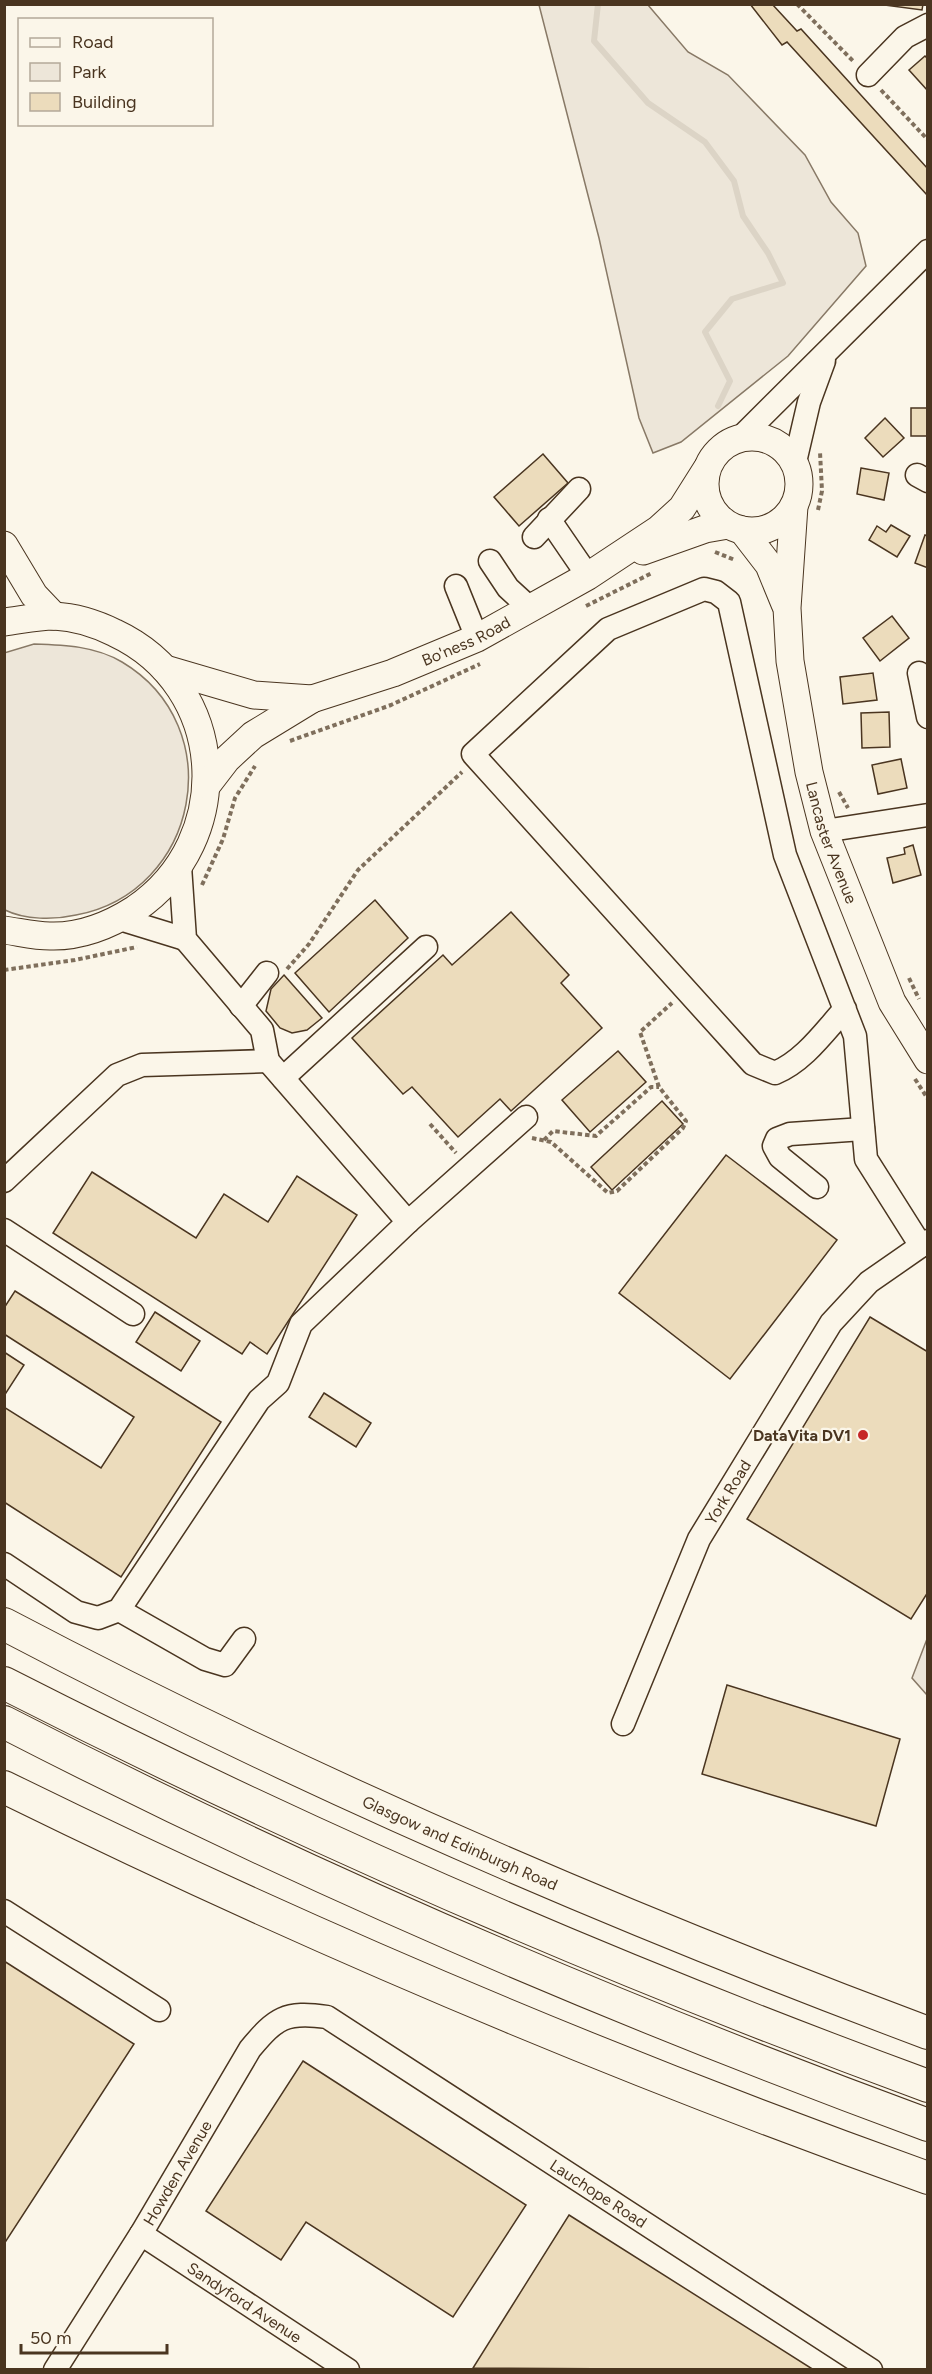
<svg xmlns="http://www.w3.org/2000/svg" width="932" height="2374" font-family="Figtree,sans-serif">
<style>
.green{fill:#ede6d9;stroke:#887966;stroke-width:1.5}
.lines{fill:none;stroke-linecap:round;stroke-linejoin:round}
.stream{stroke:#dcd4c6;stroke-width:6}
.building{fill:#ecdcbc;stroke:#4a3520;stroke-width:1.5}
.minor-casing{stroke:#4a3520;stroke-width:25}
.major-casing{stroke:#4a3520;stroke-width:29}
.highway-casing{stroke:#4a3520;stroke-width:34}
.path{stroke:#7f6f5c;stroke-width:4;stroke-dasharray:4.5 3;stroke-linecap:butt}
.minor{stroke:#fbf6e9;stroke-width:22}
.major{stroke:#fbf6e9;stroke-width:27}
.highway{stroke:#fbf6e9;stroke-width:32}
.poi-dot{fill:#c62828;stroke:#fbf6e9;stroke-width:2}
.labels{text-anchor:middle;dominant-baseline:central;stroke-width:4.5;stroke-linejoin:round;paint-order:stroke}
.street-label{font-size:16px;fill:#4a3520;stroke:#fbf6e9}
.poi-label{font-size:16px;font-weight:bold;fill:#4a3520;stroke:#fbf6e9;text-anchor:end}
</style>
<rect width="100%" height="100%" fill="#fbf6e9"/>
<g class="green">
<polygon points="539,5 648,5 688,52 728,75 805,155 831,202 858,233 866,266 788,356 681,442 653,453 639,418 599,238"/>
<path d="M34 644C65 645 95 646 122 662 231 727 199 892 76 915 54 920 25 920 5 910L4 653Z"/>
<polygon points="927,1639 928,1695 927,1695 912,1678"/>
</g>
<g class="lines">
<polyline class="stream" points="598,4 594,41 648,103 705,142 734,181 743,216 768,253 783,283 732,299 705,332 730,381 718,406"/>
</g>
<g class="building">
<polygon points="750,4 772,4 797,31 801,29 928,169 928,196 787,42 782,45"/>
<polygon points="877,4 923,4 922,10"/>
<polygon points="925,56 928,59 928,91 909,70"/>
<rect x="911" y="408" width="17" height="28"/>
<polygon points="885,418 904,438 883,457 865,438"/>
<polygon points="543,454 568,483 519,526 494,497"/>
<polygon points="861,468 889,473 884,500 857,494"/>
<polygon points="891,525 910,536 897,557 869,540 877,526 886,532"/>
<polygon points="925,535 928,536 928,568 915,563"/>
<polygon points="892,616 909,638 880,661 863,638"/>
<polygon points="873,673 877,700 843,704 840,677"/>
<polygon points="889,712 890,747 862,748 861,713"/>
<polygon points="901,759 907,788 878,794 872,765"/>
<polygon points="913,845 921,875 893,883 887,858 905,854 904,848"/>
<polygon points="375,900 408,938 329,1012 295,973"/>
<polygon points="511,912 569,975 561,983 602,1028 511,1111 500,1099 458,1137 412,1087 403,1094 352,1038 443,955 452,965"/>
<polygon points="284,975 322,1018 307,1030 292,1033 280,1028 266,1011 271,989"/>
<polygon points="618,1051 646,1082 590,1132 562,1100"/>
<polygon points="662,1101 683,1124 612,1190 591,1167"/>
<polygon points="726,1155 837,1240 730,1379 619,1293"/>
<polygon points="92,1172 196,1238 224,1194 268,1222 297,1176 357,1215 267,1354 250,1342 242,1354 53,1233"/>
<polygon points="15,1291 221,1422 121,1577 4,1502 4,1407 101,1468 134,1417 4,1334 4,1308"/>
<polygon points="155,1312 200,1341 181,1371 136,1342"/>
<polygon points="870,1317 928,1352 928,1592 911,1619 747,1519"/>
<polygon points="4,1352 24,1365 4,1396"/>
<polygon points="324,1393 371,1423 356,1447 309,1417"/>
<polygon points="727,1685 900,1739 876,1826 702,1774"/>
<polygon points="4,1961 134,2044 4,2244"/>
<polygon points="303,2061 526,2205 453,2317 306,2222 281,2260 206,2211"/>
<polygon points="569,2215 814,2370 473,2368"/>
</g>
<g class="lines">
<g class="minor-casing">
<g id="minor">
<polyline points="868,75 905,37 928,25"/>
<polyline points="741,437 928,251"/>
<polyline points="795,462 809,402 824,361"/>
<polyline points="917,475 928,481"/>
<polyline points="549,519 588,576"/>
<polyline points="534,537 579,489"/>
<polyline points="490,561 508,588 531,609"/>
<polyline points="456,586 477,638"/>
<polyline points="919,673 928,717"/>
<polyline points="824,831 928,815"/>
<polyline points="180,866 185,939 262,1030 268,1061 408,1222"/>
<polyline points="120,919 185,939"/>
<polyline points="241,1006 267,973"/>
<path d="M845 1009C824 1032 804 1061 775 1073L753 1064 473 754 608 629 704 589 716 592 729 602 785 855 790 868 855 1036 866 1159 921 1246"/>
<polyline points="283,1078 426,947"/>
<polyline points="4,1181 117,1075 142,1065 268,1061"/>
<polyline points="817,1187 780,1157 774,1146 777,1139 790,1134 863,1129"/>
<polyline points="4,1230 133,1314"/>
<polyline points="4,1564 76,1612 98,1618 119,1610 259,1400 278,1383 301,1324 408,1222 526,1117"/>
<polyline points="119,1610 205,1659 225,1665 244,1639"/>
<path id="s1" d="M623 1724 699 1539 831 1323 869 1282 928 1241"/>
<polyline points="4,1911 159,2010"/>
<path id="s2" d="M141 2234 348 2370"/>
<path id="s3" d="M55 2370 141 2234 250 2049C276 2018 285 2011 327 2017L871 2370"/>
</g>
</g>
<g class="major-casing">
<g id="major">
<circle cx="752" cy="484" r="47"/>
<path id="s4" d="M794 506 787 608 790 661 809 772 824 831 892 1002 928 1060"/>
<polyline points="742,530 769,565 785,604"/>
<polyline points="4,545 34,595 54,616"/>
<polyline points="643,551 705,529 728,525"/>
<path d="M4 622C20 620 38 616 54 616 75 617 97 624 115 633 228 686 237 840 135 909 110 925 80 937 50 936 35 936 19 932 4 930"/>
<polyline points="165,669 254,695 312,699"/>
<path id="s5" d="M207 785 227 759 253 735 312 699 393 673 477 638 588 576 659 529 682 508 706 470"/>
</g>
</g>
<g class="highway-casing">
<g id="highway">
<path id="s6" d="M4 1624C302 1781 613 1915 928 2033"/>
<path d="M4 1683C304 1836 612 1970 928 2086"/>
<path d="M4 1722C303 1876 613 2009 928 2125"/>
<path d="M4 1787C305 1935 612 2065 928 2178"/>
</g>
</g>
<g class="path">
<polyline points="797,4 853,61"/>
<polyline points="881,90 928,140"/>
<polyline points="818,510 822,491 820,452"/>
<polyline points="715,552 735,560"/>
<polyline points="586,606 652,573"/>
<polyline points="290,741 391,705 480,664"/>
<polyline points="839,792 848,808"/>
<polyline points="202,885 223,839 235,798 255,766"/>
<polyline points="287,969 309,944 358,870 462,772"/>
<polyline points="4,970 75,960 137,947"/>
<polyline points="909,978 919,999"/>
<polyline points="915,1079 928,1099"/>
<polyline points="430,1124 456,1153"/>
<polyline points="532,1138 551,1142 608,1193 617,1191 683,1128 686,1121 659,1087 640,1032 672,1003"/>
<polyline points="544,1140 553,1131 596,1136 651,1087 659,1087"/>
</g>
<use href="#minor" class="minor"/>
<use href="#major" class="major"/>
<use href="#highway" class="highway"/>
</g>
<circle class="poi-dot" cx="863" cy="1435" r="6"/>
<g class="labels">
<g class="street-label">
<text stroke="none"><textPath href="#s5" startOffset="302">Bo'ness Road</textPath></text>
<text stroke="none"><textPath href="#s4" startOffset="342">Lancaster Avenue</textPath></text>
<text stroke="none"><textPath href="#s1" startOffset="255">York Road</textPath></text>
<text stroke="none"><textPath href="#s6" startOffset="506">Glasgow and Edinburgh Road</textPath></text>
<text stroke="none"><textPath href="#s3" startOffset="232">Howden Avenue</textPath></text>
<text stroke="none"><textPath href="#s3" startOffset="789">Lauchope Road</textPath></text>
<text stroke="none"><textPath href="#s2" startOffset="124">Sandyford Avenue</textPath></text>
</g>
<g class="poi-label">
<text x="851" y="1435">DataVita DV1</text>
</g>
</g>
<rect width="932" height="2374" fill="none" stroke="#4a3520" stroke-width="12"/>
<rect x="18" y="18" width="195" height="108" fill="#fbf6e9" stroke="#b4a999" stroke-width="1.5"/>
<rect x="30" y="38" width="30" height="9" fill="#fbf6e9" stroke="#b4a999" stroke-width="1.5"/>
<text x="72" y="48" font-size="18" fill="#4a3520">Road</text>
<rect x="30" y="63" width="30" height="18" fill="#ede6d9" stroke="#b4a999" stroke-width="1.5"/>
<text x="72" y="78" font-size="18" fill="#4a3520">Park</text>
<rect x="30" y="93" width="30" height="18" fill="#ecdcbc" stroke="#b4a999" stroke-width="1.5"/>
<text x="72" y="108" font-size="18" fill="#4a3520">Building</text>
<path d="M21 2344v9h146v-9" fill="none" stroke="#4a3520" stroke-width="3"/>
<text x="30" y="2344" font-size="18" fill="#4a3520" stroke="#fbf6e9" stroke-width="4.5" paint-order="stroke">50 m</text>
</svg>
